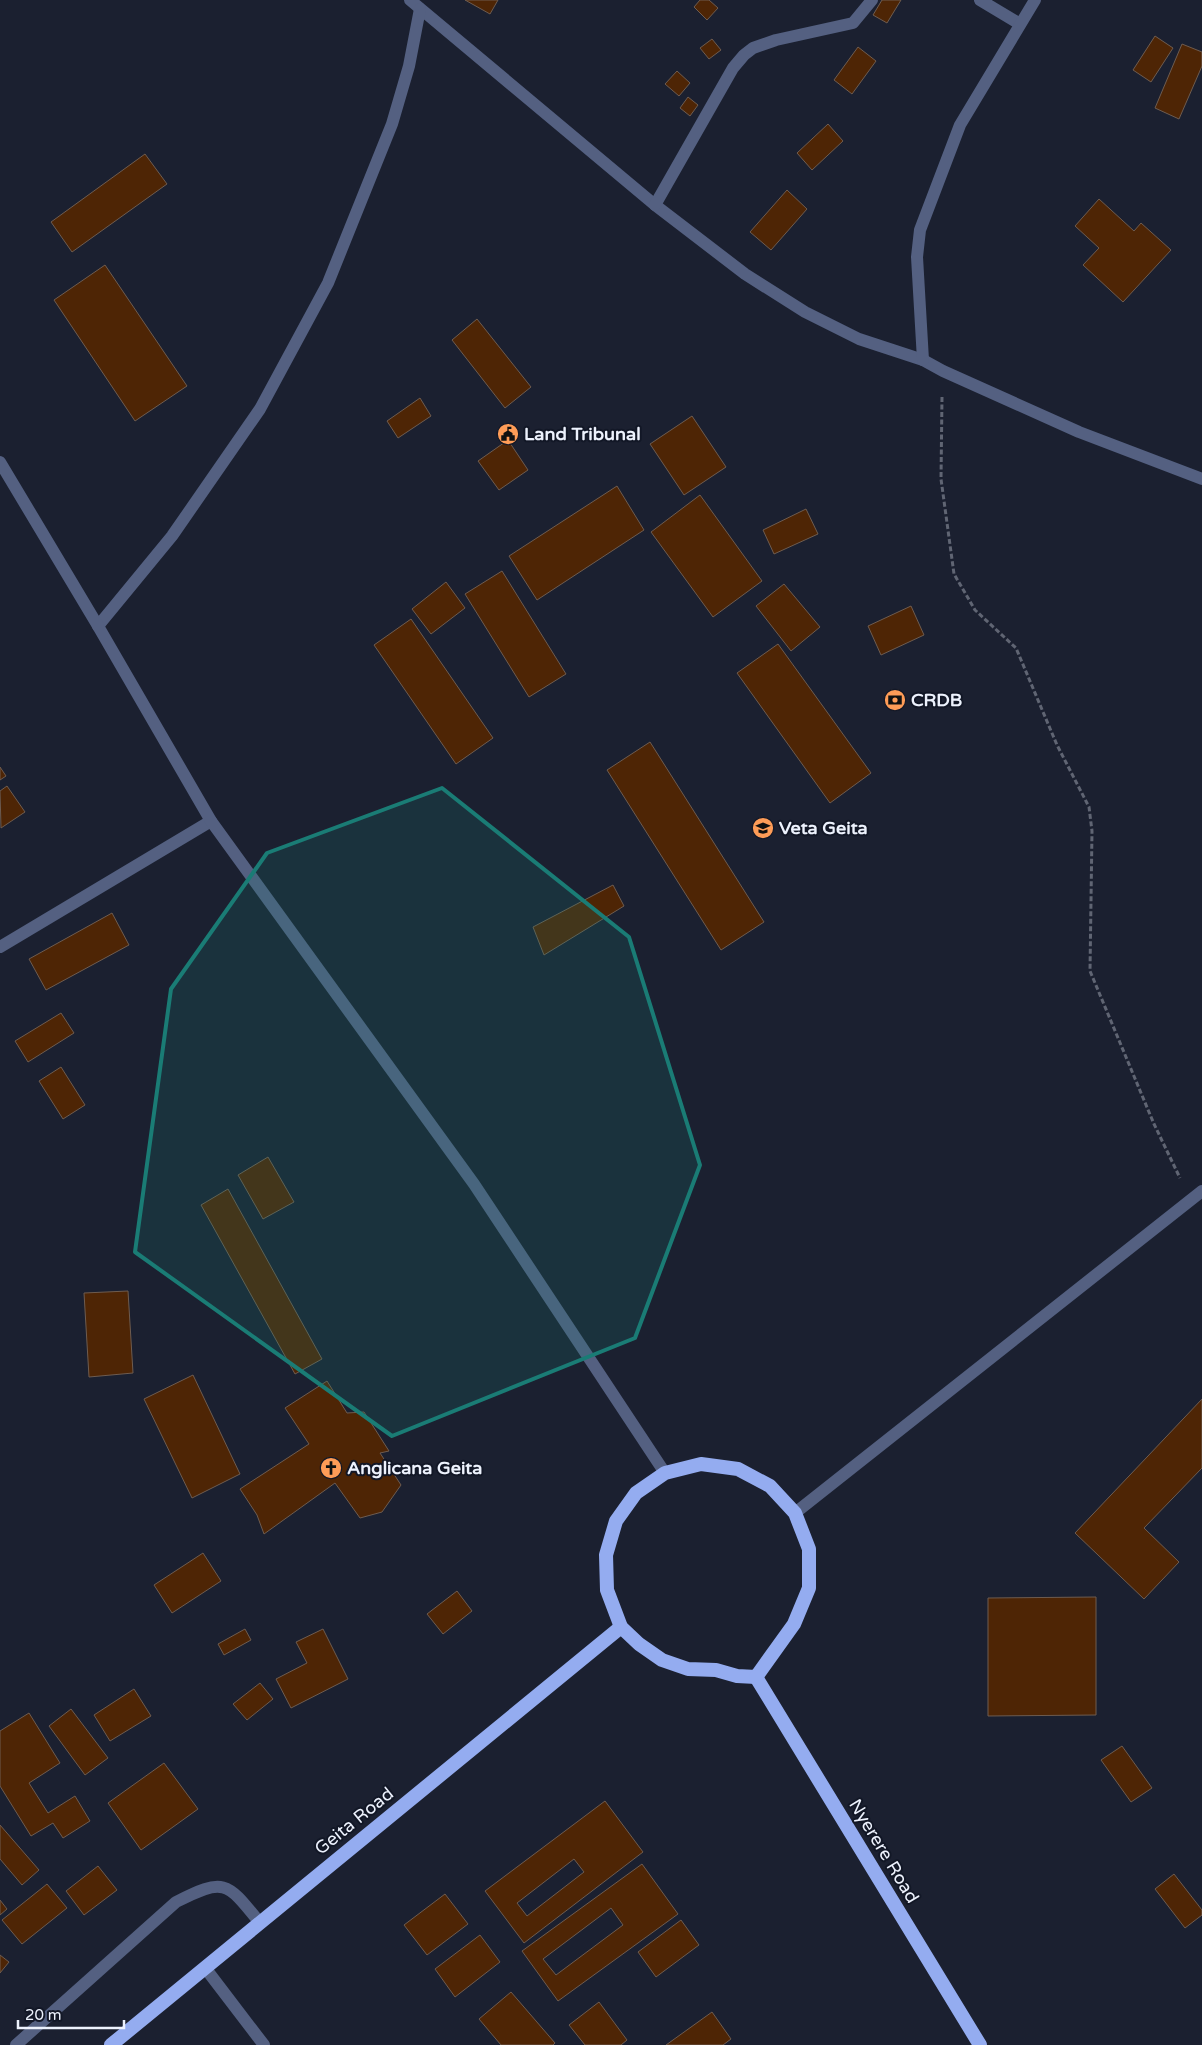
<svg xmlns="http://www.w3.org/2000/svg" width="1202" height="2045" font-family="'Varela Round',sans-serif">
<style>
.building{fill:#4e2505;stroke:#6e5c50;fill-rule:evenodd}
.lines{fill:none;stroke-linecap:round;stroke-linejoin:round}
.path{stroke:#606573;stroke-width:3;stroke-dasharray:5 2.5;stroke-linecap:butt}
.minor{stroke:#546081;stroke-width:12}
.tertiary{stroke:#546081;stroke-width:12}
.trunk{stroke:#94acf0;stroke-width:14}
.marked{fill:#1a7c75;fill-opacity:0.2;stroke:#1a7c75;stroke-width:4;stroke-linejoin:round}
.labels{text-anchor:middle;dominant-baseline:central;stroke-width:4;stroke-linejoin:round;paint-order:stroke}
.poi-label{font-size:18px;font-weight:bold;fill:#edf2fd;stroke:#121726;text-anchor:start}
.street-label{font-size:18px;fill:#edf2fd;stroke:#121726}
</style>
<rect width="100%" height="100%" fill="#1b2030"/>
<g class="building">
<polygon points="465,0 498,0 490,14"/>
<polygon points="700,0 709,0 718,8 707,20 694,7"/>
<polygon points="882,0 901,0 887,23 873,15"/>
<polygon points="1155,36 1173,48 1151,82 1133,70"/>
<polygon points="712,39 721,50 709,59 700,48"/>
<polygon points="1182,44 1202,52 1202,66 1179,119 1155,108"/>
<polygon points="858,47 876,61 852,94 834,80"/>
<polygon points="677,71 690,83 679,96 665,84"/>
<polygon points="688,97 698,105 690,116 680,108"/>
<polygon points="828,124 843,141 812,170 797,153"/>
<polygon points="145,154 167,184 72,252 51,222"/>
<polygon points="787,190 807,209 771,250 750,232"/>
<polygon points="1099,199 1134,231 1141,223 1171,250 1123,302 1083,265 1099,248 1075,226"/>
<polygon points="105,265 187,386 135,421 54,300"/>
<polygon points="477,319 531,387 505,408 452,340"/>
<polygon points="420,398 431,416 398,438 387,421"/>
<polygon points="692,416 726,467 684,495 650,444"/>
<polygon points="508,440 528,470 499,490 478,461"/>
<polygon points="617,486 644,530 537,600 509,556"/>
<polygon points="700,495 762,581 713,617 651,532"/>
<polygon points="806,509 818,534 774,554 763,530"/>
<polygon points="502,571 566,674 529,697 465,594"/>
<polygon points="446,582 465,608 431,634 412,609"/>
<polygon points="784,584 820,627 791,651 756,606"/>
<polygon points="911,606 924,635 881,655 868,626"/>
<polygon points="411,619 493,738 456,764 374,645"/>
<polygon points="778,644 871,773 830,803 737,673"/>
<polygon points="650,742 764,922 721,950 607,770"/>
<polygon points="0,767 6,776 0,780"/>
<polygon points="7,786 25,812 1,828 0,791"/>
<polygon points="613,885 624,906 544,955 533,927"/>
<polygon points="112,913 129,945 46,990 29,959"/>
<polygon points="61,1013 74,1033 28,1062 15,1041"/>
<polygon points="61,1067 85,1105 63,1119 39,1081"/>
<polygon points="268,1157 294,1202 263,1219 238,1175"/>
<polygon points="228,1189 322,1359 295,1374 201,1205"/>
<polygon points="128,1291 133,1373 89,1377 84,1293"/>
<polygon points="193,1375 240,1474 192,1498 144,1399"/>
<polygon points="327,1381 347,1413 364,1412 389,1451 380,1453 401,1485 382,1512 360,1518 335,1483 264,1534 257,1515 240,1489 309,1444 285,1408"/>
<polygon points="1202,1399 1202,1468 1144,1528 1179,1562 1144,1599 1075,1533"/>
<polygon points="203,1553 221,1581 172,1613 154,1585"/>
<polygon points="457,1591 472,1611 443,1634 427,1614"/>
<polygon points="1096,1597 1096,1715 988,1716 988,1598"/>
<polygon points="245,1629 251,1640 224,1655 218,1644"/>
<polygon points="323,1629 348,1679 291,1708 276,1679 307,1663 296,1642"/>
<polygon points="260,1683 273,1699 247,1720 233,1704"/>
<polygon points="134,1689 151,1716 110,1741 94,1715"/>
<polygon points="71,1709 108,1758 85,1775 49,1726"/>
<polygon points="29,1713 60,1763 29,1783 48,1813 75,1796 90,1821 63,1838 53,1823 31,1836 0,1786 0,1731"/>
<polygon points="1122,1746 1152,1788 1131,1802 1101,1760"/>
<polygon points="164,1763 198,1809 141,1850 108,1803"/>
<path d="M605 1801 643 1852 524 1943 485 1891ZM574 1859 584 1872 527 1916 517 1903Z"/>
<polygon points="0,1825 39,1870 22,1885 0,1859"/>
<path d="M642 1864 678 1914 558 2001 522 1951ZM611 1908 623 1925 556 1975 543 1959Z"/>
<polygon points="98,1866 117,1890 84,1915 66,1891"/>
<polygon points="1174,1874 1202,1910 1202,1915 1185,1928 1155,1889"/>
<polygon points="47,1884 67,1908 22,1944 2,1920"/>
<polygon points="445,1894 468,1924 427,1955 404,1925"/>
<polygon points="0,1900 7,1909 0,1915"/>
<polygon points="681,1920 699,1945 656,1977 638,1952"/>
<polygon points="480,1935 500,1962 455,1997 435,1969"/>
<polygon points="0,1955 9,1962 0,1973"/>
<polygon points="511,1992 555,2043 553,2045 501,2045 479,2019"/>
<polygon points="599,2002 627,2040 621,2045 585,2045 569,2025"/>
<polygon points="712,2012 731,2039 723,2045 666,2045"/>
</g>
<g class="lines">
<polyline class="path" points="942,397 941,479 954,574 975,610 1016,648 1057,745 1089,807 1092,831 1090,971 1154,1124 1180,1178"/>
<g class="minor">
<polyline points="410,0 655,205 745,274 805,312 859,339 923,360 943,371 1079,432 1202,479"/>
<polyline points="980,0 1020,24"/>
<polyline points="655,205 733,68 744,55 753,48 776,40 853,23 872,0"/>
<polyline points="923,360 917,257 920,230 960,125 1035,0"/>
<polyline points="98,626 172,536 260,409 328,283 392,124 409,66 420,9"/>
<polyline points="0,947 211,821"/>
<polyline points="206,1969 264,2045"/>
<path d="M16 2045 176 1902C225 1877 227 1882 260 1923"/>
</g>
<g class="tertiary">
<polyline points="0,462 98,626 211,821 474,1184 665,1473"/>
<polyline points="795,1513 1202,1191"/>
</g>
<g class="trunk">
<polygon points="701,1464 738,1469 770,1486 795,1513 809,1549 809,1588 794,1624 756,1677 737,1676 716,1670 688,1669 662,1660 639,1644 621,1627 607,1590 606,1555 616,1521 636,1493 665,1473"/>
<polyline points="756,1677 980,2045"/>
<polyline points="111,2045 621,1627"/>
</g>
</g>
<path class="marked" d="M442 788 629 937 700 1165 635 1338 392 1436 135 1252 171 989 267 853Z"/>
<defs>
<g id="civic-disc" transform="scale(1.125)"><circle r="9.5" fill="#fe9c57" stroke="#121726"/><path d="M-.6-6.5H3V-4.5H.6V-3L4-1V1h2V6H-6V1h2V-1L-.6-3ZM-1.2 2.5V6h2.4V2.5Z" fill="#111"/></g>
<g id="bank-disc" transform="scale(1.125)"><circle r="9.5" fill="#fe9c57" stroke="#121726"/><path d="M-6-4H6V4H-6ZM0-2.3a2.3 2.3 0 1 0 0 4.6a2.3 2.3 0 1 0 0-4.6Z" fill="#111"/></g>
<g id="university-disc" transform="scale(1.125)"><circle r="9.5" fill="#fe9c57" stroke="#121726"/><path d="M0-5L7-2L0 1L-7-2ZM-4 1L0 2.5L4 1V4Q0 6-4 4Z" fill="#111"/></g>
<g id="church-disc" transform="scale(1.125)"><circle r="9.5" fill="#fe9c57" stroke="#121726"/><path d="M-1.2-6h2.4v3.5h3.3v2.4h-3.3V6h-2.4V-.1h-3.3v-2.4h3.3Z" fill="#111"/></g>
</defs>
<g fill-rule="evenodd">
<use href="#civic-disc" x="508" y="434"/>
<use href="#bank-disc" x="895" y="700"/>
<use href="#university-disc" x="763" y="828"/>
<use href="#church-disc" x="331" y="1468"/>
</g>
<g class="labels">
<g class="poi-label">
<text x="524" y="434">Land Tribunal</text>
<text x="911" y="700">CRDB</text>
<text x="779" y="828">Veta Geita</text>
<text x="347" y="1468">Anglicana Geita</text>
</g>
<g class="street-label">
<text transform="translate(354 1821) rotate(-39)">Geita Road</text>
<text transform="translate(884 1851) rotate(59)">Nyerere Road</text>
</g>
</g>
<path d="M18 2020v8h106v-8" fill="none" stroke="#edf2fd" stroke-width="2.5"/>
<text x="25" y="2020" font-size="15" fill="#edf2fd" stroke="#121726" stroke-width="4" paint-order="stroke">20 m</text>
</svg>
